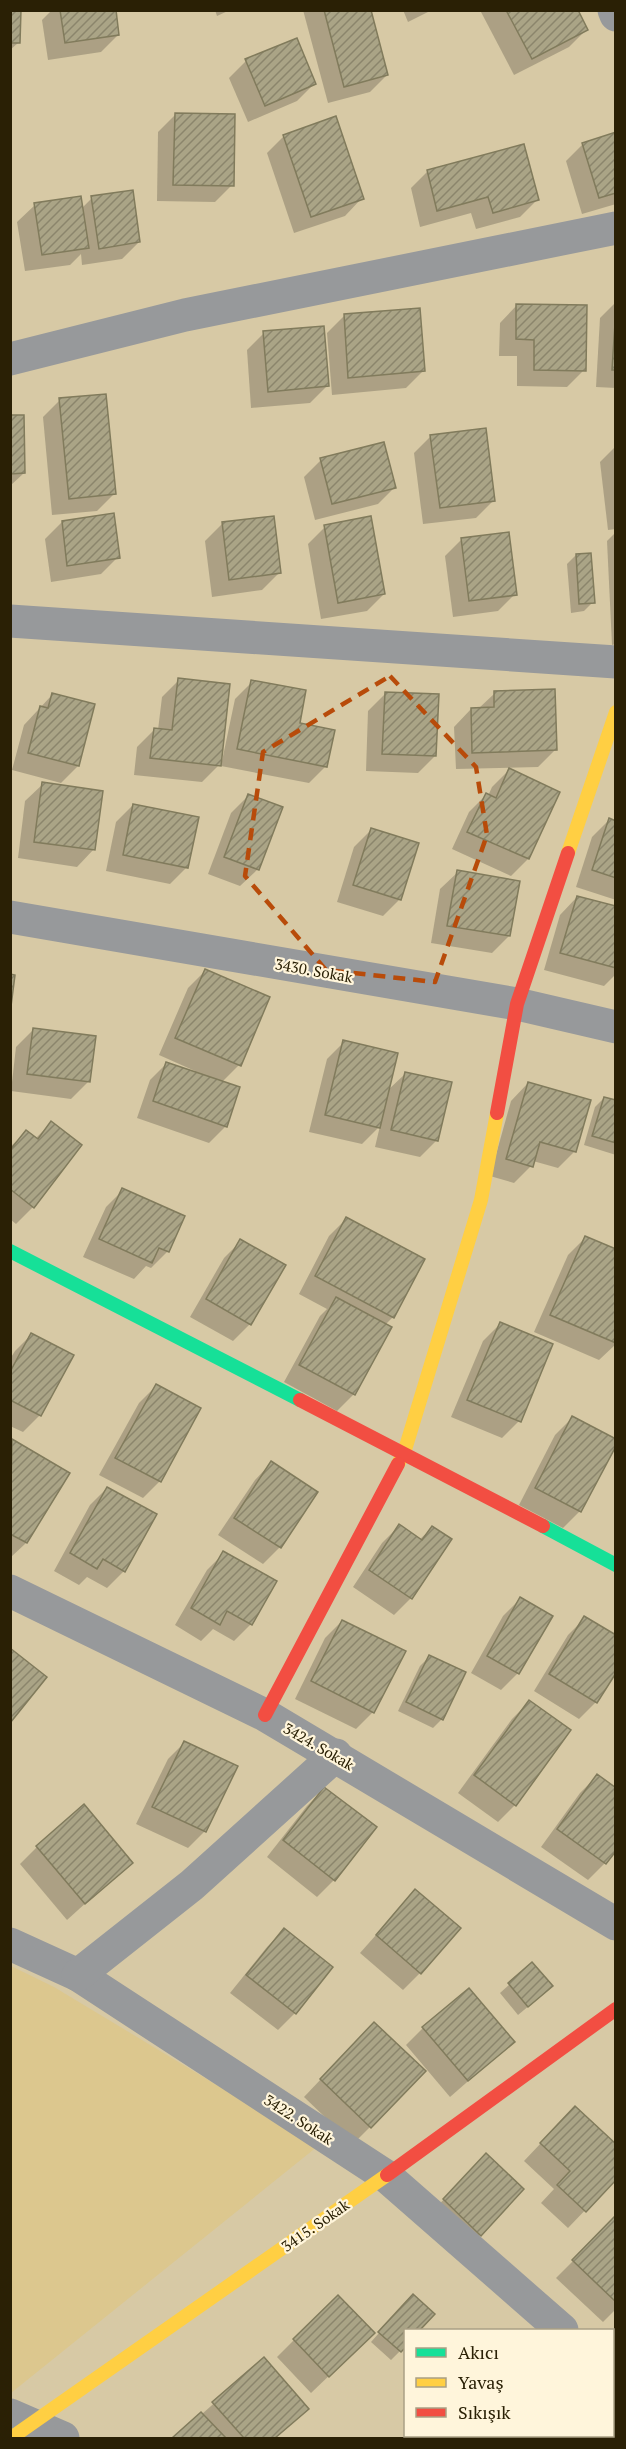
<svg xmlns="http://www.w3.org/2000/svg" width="626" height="2449" font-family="'PT Serif',serif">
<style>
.built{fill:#dcc78e}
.shadow{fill:#0003}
.building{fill:url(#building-hatch);stroke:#817b5c;stroke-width:1.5}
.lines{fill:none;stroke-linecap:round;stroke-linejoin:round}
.street{stroke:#97999b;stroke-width:33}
.fast{stroke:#16e098;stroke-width:14}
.slow{stroke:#ffcf43;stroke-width:14}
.jam{stroke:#f24e42;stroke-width:14}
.marked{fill:none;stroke:#b84b0a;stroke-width:4.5;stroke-dasharray:12 8;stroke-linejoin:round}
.labels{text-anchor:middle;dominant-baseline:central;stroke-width:4.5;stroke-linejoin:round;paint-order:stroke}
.street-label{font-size:15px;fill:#2a2005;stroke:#fff5db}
</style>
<defs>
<pattern id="building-hatch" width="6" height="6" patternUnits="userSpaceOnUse" patternTransform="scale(1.5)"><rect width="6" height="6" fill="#aaa486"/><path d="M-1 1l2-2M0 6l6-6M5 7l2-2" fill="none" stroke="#8b856c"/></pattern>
</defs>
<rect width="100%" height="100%" fill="#d7c9a5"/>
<polygon class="built" points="11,1966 54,1987 318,2146 11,2393"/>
<g class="shadow">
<polygon points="10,10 18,43 10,50"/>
<polygon points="52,10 114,10 118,35 101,52 48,60 42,20"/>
<polygon points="215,10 230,10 217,16"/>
<polygon points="303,10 370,10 387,75 370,92 328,103"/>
<polygon points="403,10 432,10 408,22"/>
<polygon points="482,10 576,10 586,30 569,47 514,75 481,12"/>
<polygon points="246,61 314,84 297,101 248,122 229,78"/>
<polygon points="175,115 232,185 215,202 157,201 158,132"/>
<polygon points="616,134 616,204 582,214 566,161 583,144"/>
<polygon points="284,136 362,198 345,216 294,233 267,153"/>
<polygon points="428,171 537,200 520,217 476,229 471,213 420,227 411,188"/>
<polygon points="92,198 139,242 122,259 82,265 81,254 70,265 25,271 17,222 35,205 81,209"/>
<polygon points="616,302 616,388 596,387 600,318"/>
<polygon points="517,305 584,370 567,387 517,386 517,356 499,356 500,323"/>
<polygon points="344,316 423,371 406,388 332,395 327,333"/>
<polygon points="264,333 327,386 310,403 251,408 247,350"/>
<polygon points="60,400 114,494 97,511 52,515 43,417"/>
<polygon points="10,417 24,473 10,486"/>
<polygon points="431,436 493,501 476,518 423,524 414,453"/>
<polygon points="616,446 616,529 608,530 600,462"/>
<polygon points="321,460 395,487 378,504 315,520 304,477"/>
<polygon points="62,522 118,557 101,574 51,582 45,539"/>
<polygon points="222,524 279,573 262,590 212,597 205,541"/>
<polygon points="325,527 384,594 367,611 321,619 308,544"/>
<polygon points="616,532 616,644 612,645 607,541"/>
<polygon points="462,539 515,594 498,611 453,617 445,556"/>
<polygon points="576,555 593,602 584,611 571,613 567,564"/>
<polygon points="179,680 220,760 222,761 235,699 252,682 298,724 326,766 309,783 221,766 222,762 202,782 134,775 137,747 154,730 158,730 162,697"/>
<polygon points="495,693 555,750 538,767 456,769 454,727 471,709 478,709"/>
<polygon points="385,694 435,756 418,773 366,771 368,711"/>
<polygon points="52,695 78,766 61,783 12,770 24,725"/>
<polygon points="509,770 558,792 528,859 511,876 452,849 469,812 486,795 488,796 492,787"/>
<polygon points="43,784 94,849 77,867 18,858 25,801"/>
<polygon points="248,796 258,869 240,886 208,874 231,813"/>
<polygon points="133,805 187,867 170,884 106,871 116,822"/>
<polygon points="609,820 616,822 616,900 576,887 592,837"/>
<polygon points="371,830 400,899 383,916 337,902 354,847"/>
<polygon points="458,872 509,936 492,953 431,943 440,889"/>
<polygon points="577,897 616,908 616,974 604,986 544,970 560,915"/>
<polygon points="205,971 239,1065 222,1082 226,1126 209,1143 137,1118 150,1080 167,1063 194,1073 195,1071 159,1055 188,988"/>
<polygon points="33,1030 88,1082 71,1099 11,1091 16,1047"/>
<polygon points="344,1042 387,1091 405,1074 437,1140 420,1157 375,1147 380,1126 362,1144 309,1132 327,1059"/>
<polygon points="528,1083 575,1151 558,1168 533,1161 531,1166 514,1183 490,1176 511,1101"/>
<polygon points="604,1098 616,1102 616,1155 584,1145 595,1107"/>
<polygon points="51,1123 33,1207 16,1224 10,1219 10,1147 26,1132 35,1139"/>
<polygon points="123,1190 168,1251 151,1268 146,1266 134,1279 83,1257 106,1207"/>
<polygon points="346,1219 423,1260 393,1317 385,1325 354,1394 337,1411 284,1382 320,1316 327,1309 299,1294 329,1236"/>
<polygon points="585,1238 616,1259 616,1344 599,1360 534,1332 568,1255"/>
<polygon points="241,1241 250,1324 233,1341 190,1317 224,1258"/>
<polygon points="500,1324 519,1421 502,1438 451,1417 483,1341"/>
<polygon points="32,1334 40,1415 23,1432 10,1426 10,1359 15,1351"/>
<polygon points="156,1386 199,1409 160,1481 143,1498 99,1475 139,1403"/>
<polygon points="572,1418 580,1511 563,1528 519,1505 555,1435"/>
<polygon points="12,1440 67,1473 26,1543 10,1558"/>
<polygon points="271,1463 316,1492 280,1547 263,1564 218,1535 255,1480"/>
<polygon points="107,1488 124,1571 107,1588 87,1577 79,1585 54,1571 90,1505"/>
<polygon points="399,1526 419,1540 432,1528 411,1598 394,1615 353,1587 382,1543"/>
<polygon points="224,1553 275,1582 251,1624 234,1641 213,1629 201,1641 175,1625 207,1570"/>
<polygon points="520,1599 518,1673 501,1690 471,1673 503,1616"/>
<polygon points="585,1618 596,1702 579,1719 534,1691 568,1635"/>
<polygon points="342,1621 373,1712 356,1729 295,1699 325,1638"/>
<polygon points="429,1657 442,1719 433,1728 398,1711 420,1666"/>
<polygon points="529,1702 568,1731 515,1805 498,1822 458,1793 512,1719"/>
<polygon points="185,1742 205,1831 188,1848 136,1824 168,1759"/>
<polygon points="597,1776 616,1848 605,1863 588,1880 541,1847 580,1793"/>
<polygon points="324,1789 334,1880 317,1897 267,1857 307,1806"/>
<polygon points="37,1847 131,1862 67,1920 20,1864"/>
<polygon points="415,1891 420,1973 403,1990 360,1953"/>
<polygon points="284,1930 331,1968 295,2013 278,2030 230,1993 267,1947"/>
<polygon points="532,1964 542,1995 518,2015 500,1993"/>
<polygon points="423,2028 513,2042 450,2097 406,2045"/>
<polygon points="357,2041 370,2127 353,2144 304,2097"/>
<polygon points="558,2125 616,2178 568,2228 541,2203 554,2189 524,2161"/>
<polygon points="470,2172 480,2235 463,2252 427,2217"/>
<polygon points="616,2218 616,2309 603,2322 556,2278"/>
<polygon points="404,2305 432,2314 418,2330 406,2330 400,2351 391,2360 371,2342"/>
<polygon points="294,2340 356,2350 311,2393 277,2357"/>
<polygon points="264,2359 307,2409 290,2425 275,2438 175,2438"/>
<polygon points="456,2436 581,2436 583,2438 458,2438"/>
</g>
<g class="building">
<polygon points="10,10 21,10 20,43 10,43"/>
<polygon points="60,10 116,10 119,35 65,43"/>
<polygon points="324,10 371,10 388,75 344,87"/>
<polygon points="506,10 578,10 588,30 532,59"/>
<polygon points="297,38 316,84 265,106 245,59"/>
<polygon points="175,113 235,114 234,186 173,185"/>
<polygon points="336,116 364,199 311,217 283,135"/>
<polygon points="616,132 616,193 599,198 582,143"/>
<polygon points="524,144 539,200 493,213 488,197 437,211 427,170"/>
<polygon points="133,190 140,242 99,249 91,196"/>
<polygon points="81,196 89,248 42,255 34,203"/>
<polygon points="516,304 587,305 586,371 534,370 534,340 516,339"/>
<polygon points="420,308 425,371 348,378 344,314"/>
<polygon points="616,308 616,370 612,370"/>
<polygon points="324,326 329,386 268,392 263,331"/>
<polygon points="106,394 116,494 69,499 59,398"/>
<polygon points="10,415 24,415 25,473 10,474"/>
<polygon points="486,428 495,501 440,508 430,435"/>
<polygon points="384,442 396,488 332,504 320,458"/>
<polygon points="114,513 120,558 67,566 62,521"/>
<polygon points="274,516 281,573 229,580 222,522"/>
<polygon points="371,516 385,594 338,603 324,525"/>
<polygon points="509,532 517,595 469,601 461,538"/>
<polygon points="591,553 595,603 579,604 576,554"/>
<polygon points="178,678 230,684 221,766 150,758 154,728 172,730"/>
<polygon points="251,680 306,690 300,723 335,730 327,767 237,749"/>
<polygon points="555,689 557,750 472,753 471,708 494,707 494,691"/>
<polygon points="385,692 439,694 436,756 382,754"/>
<polygon points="52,693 95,704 79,766 28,753 40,706 48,708"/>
<polygon points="509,768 560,792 529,859 467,832 486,793 496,798"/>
<polygon points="42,782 103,791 95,850 34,842"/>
<polygon points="248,794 283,807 259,870 224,857"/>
<polygon points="133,804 199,817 188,868 123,855"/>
<polygon points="609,818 616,821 616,878 592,870"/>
<polygon points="371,828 419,843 401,900 353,885"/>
<polygon points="457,870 520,881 510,936 447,926"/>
<polygon points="577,896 616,906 616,968 560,953"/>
<polygon points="205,969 270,997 241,1066 175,1038"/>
<polygon points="10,974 15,975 10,1014"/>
<polygon points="33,1028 96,1036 90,1082 27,1074"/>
<polygon points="343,1040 398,1053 380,1128 325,1115"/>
<polygon points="166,1062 240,1087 227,1127 153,1101"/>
<polygon points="405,1072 452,1082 438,1141 391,1130"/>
<polygon points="528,1082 591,1100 576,1152 540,1142 533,1167 506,1159"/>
<polygon points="604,1097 616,1100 616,1143 592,1136"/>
<polygon points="51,1121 82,1145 34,1208 10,1189 10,1150 26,1130 38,1139"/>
<polygon points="122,1188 185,1216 169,1252 159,1248 152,1263 99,1239"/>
<polygon points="346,1217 425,1259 394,1318 315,1276"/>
<polygon points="585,1236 616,1249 616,1343 550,1315"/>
<polygon points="240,1239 286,1265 251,1325 206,1299"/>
<polygon points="336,1297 392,1327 355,1395 299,1365"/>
<polygon points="500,1322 553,1344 521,1422 467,1400"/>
<polygon points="31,1333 74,1355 41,1416 10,1400 10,1372"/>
<polygon points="156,1384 201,1408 161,1482 115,1458"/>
<polygon points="572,1416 616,1439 616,1446 581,1512 535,1488"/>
<polygon points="12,1439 70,1473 27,1543 10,1534"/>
<polygon points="271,1461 318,1492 281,1548 234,1518"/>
<polygon points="107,1487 157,1514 125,1572 103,1559 97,1569 70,1553"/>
<polygon points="399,1524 422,1540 432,1526 452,1539 412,1599 369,1570"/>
<polygon points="223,1551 277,1581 252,1625 227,1611 220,1625 191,1608"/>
<polygon points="520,1597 553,1616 519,1674 487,1656"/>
<polygon points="584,1616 616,1635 616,1673 597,1703 549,1674"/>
<polygon points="342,1620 406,1651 374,1713 311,1681"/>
<polygon points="10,1648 47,1677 10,1723"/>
<polygon points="429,1655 466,1672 443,1720 406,1702"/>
<polygon points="529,1700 571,1730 516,1806 474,1775"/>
<polygon points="184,1741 238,1766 206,1832 152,1807"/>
<polygon points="597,1774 616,1788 616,1851 606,1864 557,1829"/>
<polygon points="324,1787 377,1827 335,1881 283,1840"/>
<polygon points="84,1804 133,1863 85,1904 36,1846"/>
<polygon points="415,1889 461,1928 421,1974 376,1935"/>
<polygon points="284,1928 333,1967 296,2014 246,1975"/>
<polygon points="532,1962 553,1986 528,2007 508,1983"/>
<polygon points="469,1988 515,2042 468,2081 422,2027"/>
<polygon points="374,2022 426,2071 371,2128 320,2079"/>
<polygon points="575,2106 616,2144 616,2180 586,2212 557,2185 570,2171 540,2143"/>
<polygon points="486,2153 524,2189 481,2236 443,2199"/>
<polygon points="615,2216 616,2216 616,2302 572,2260"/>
<polygon points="413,2294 435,2314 420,2330 406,2330 406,2347 401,2352 378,2332"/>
<polygon points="338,2295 375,2333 329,2377 293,2339"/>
<polygon points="264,2357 309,2409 275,2438 244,2438 212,2402"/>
<polygon points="201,2412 226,2438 172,2438"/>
<polygon points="493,2436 583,2436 585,2438 495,2438"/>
</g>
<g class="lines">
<g class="street">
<polyline points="614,10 616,15"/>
<polyline points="10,359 185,315 616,228"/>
<polyline points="10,621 616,662"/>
<polyline points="10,917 517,1004 616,1027"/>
<polyline points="10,1591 265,1715 616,1924"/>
<polyline points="10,1944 78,1975 386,2176 562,2330"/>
<polyline points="78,1975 192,1885 336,1755"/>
<polyline points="612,2374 616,2377"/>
<polyline points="10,2415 63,2438"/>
</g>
<g class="fast">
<polyline points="10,1251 300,1400"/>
<polyline points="543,1526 616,1565"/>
</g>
<g class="slow">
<polyline points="568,853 616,712"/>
<polyline points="398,1464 404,1453 481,1200 497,1113"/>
<polyline points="11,2438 387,2175"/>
</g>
<g class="jam">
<polyline points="497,1113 517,1004 568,853"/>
<polyline points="300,1400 543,1526"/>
<polyline points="265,1715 398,1464"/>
<polyline points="387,2175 616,2009"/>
</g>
</g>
<path class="marked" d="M390 676 476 767 487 835 435 982 326 970 245 876 263 752Z"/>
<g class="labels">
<g class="street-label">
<text transform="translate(314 970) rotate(10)">3430. Sokak</text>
<text transform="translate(319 1746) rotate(30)">3424. Sokak</text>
<text transform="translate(299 2119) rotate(33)">3422. Sokak</text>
<text transform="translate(315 2225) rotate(-35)">3415. Sokak</text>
</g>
</g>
<rect width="626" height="2449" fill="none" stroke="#2a2005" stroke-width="24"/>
<rect x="404" y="2329" width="210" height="108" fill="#fff5db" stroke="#aaa085" stroke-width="1.5"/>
<rect x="416" y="2348" width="30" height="9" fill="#16e098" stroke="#aaa085" stroke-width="1.5"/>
<text x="458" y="2359" font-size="18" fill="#2a2005">Akıcı</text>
<rect x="416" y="2378" width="30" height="9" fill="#ffcf43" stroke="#aaa085" stroke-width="1.5"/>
<text x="458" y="2389" font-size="18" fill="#2a2005">Yavaş</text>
<rect x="416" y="2408" width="30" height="9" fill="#f24e42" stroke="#aaa085" stroke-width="1.5"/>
<text x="458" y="2419" font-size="18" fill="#2a2005">Sıkışık</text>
</svg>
